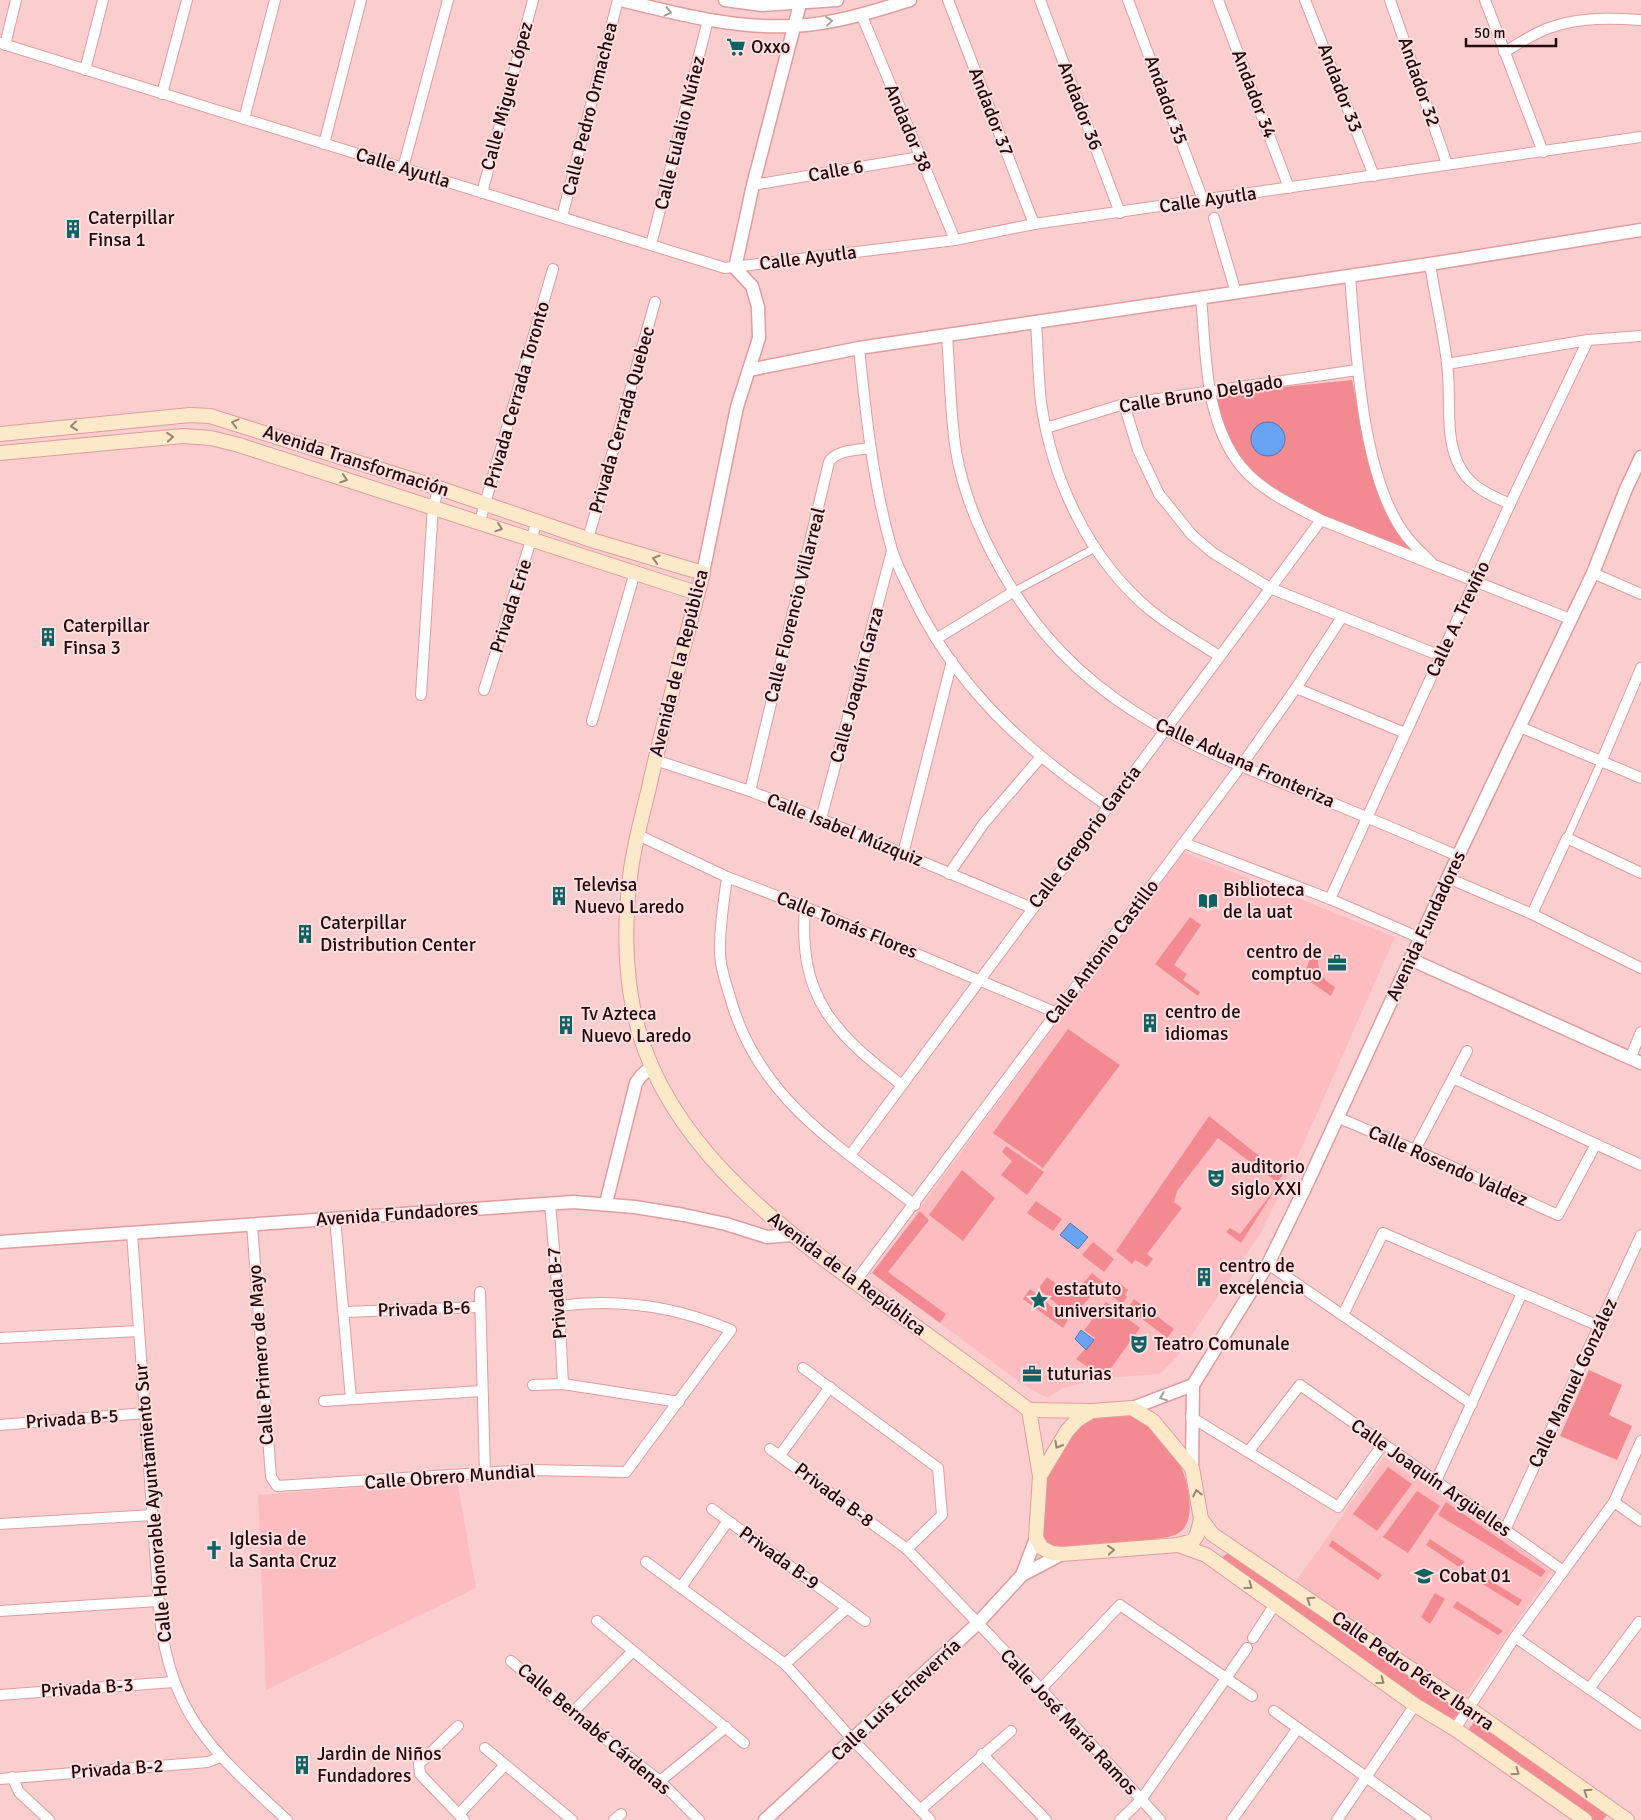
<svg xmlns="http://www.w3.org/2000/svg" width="1641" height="1820" font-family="Signika,sans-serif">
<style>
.built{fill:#fdbdc0}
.green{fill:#f48a91}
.water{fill:#69a3f3;stroke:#5375ae}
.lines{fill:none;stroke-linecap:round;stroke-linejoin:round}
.pedestrian-casing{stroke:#e19c9f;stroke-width:9}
.minor-casing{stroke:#e19c9f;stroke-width:12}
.tertiary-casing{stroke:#e19c9f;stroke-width:15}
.secondary-casing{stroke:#e19c9f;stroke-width:16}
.pedestrian{stroke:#fff;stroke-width:7}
.minor{stroke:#fff;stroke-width:10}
.tertiary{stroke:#fff;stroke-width:12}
.secondary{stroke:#fce9c9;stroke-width:14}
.oneway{stroke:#a69d9e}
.oneway2{stroke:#998474}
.labels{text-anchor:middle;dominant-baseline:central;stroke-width:4;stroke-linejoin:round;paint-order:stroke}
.poi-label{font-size:19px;fill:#21090c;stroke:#fddfe0;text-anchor:start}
.street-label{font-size:19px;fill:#21090c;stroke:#fddfe0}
</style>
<rect width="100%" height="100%" fill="#facecf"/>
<g class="built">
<polygon points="1183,852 1395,937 1302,1147 1262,1231 1177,1357 1160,1374 1104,1378 1063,1388 1047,1398 1022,1384 872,1273"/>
<polygon points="1384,1457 1552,1570 1463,1700 1296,1581"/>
<polygon points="457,1480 476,1588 266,1690 258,1495"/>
</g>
<g class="green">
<polygon points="1352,380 1369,460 1383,492 1426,560 1285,501 1233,454 1211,394"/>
<polygon points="1190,917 1201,925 1174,965 1187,974 1183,980 1200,992 1198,996 1155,964"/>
<path d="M1313 951 1318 954C1317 969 1321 979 1335 987L1331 996 1303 977Z"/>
<polygon points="1068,1029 1120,1065 1043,1168 993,1133"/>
<polygon points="1209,1116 1283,1175 1277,1182 1218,1138 1177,1191 1174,1202 1182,1208 1147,1254 1153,1259 1147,1267 1135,1260 1132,1264 1116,1251"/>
<polygon points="1006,1146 1044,1172 1027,1195 1001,1175 1012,1161 1002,1152"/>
<polygon points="962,1170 995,1198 963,1241 929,1215"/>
<polygon points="1278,1185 1241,1243 1226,1232 1230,1228 1240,1234"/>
<polygon points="1036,1201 1062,1219 1053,1231 1027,1213"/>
<polygon points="920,1211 929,1220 888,1272 946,1314 940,1323 872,1273"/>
<polygon points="1093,1242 1114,1259 1104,1272 1082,1255"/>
<polygon points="1092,1273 1103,1282 1073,1317 1038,1289 1047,1277 1072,1296"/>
<polygon points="1118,1282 1128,1290 1125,1295 1127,1297 1122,1304 1109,1294"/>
<polygon points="1030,1289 1068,1320 1063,1328 1023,1299"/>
<polygon points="1134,1299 1174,1329 1167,1338 1128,1308"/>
<polygon points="1106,1302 1140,1328 1104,1378 1076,1359 1095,1338 1084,1330"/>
<polygon points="1589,1370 1622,1385 1609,1415 1632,1426 1617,1460 1560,1436"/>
<path d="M1114 1412 1141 1416C1152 1430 1167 1443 1176 1458 1186 1472 1195 1509 1186 1525 1182 1533 1175 1535 1168 1537L1063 1552 1042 1545 1045 1479 1071 1430 1090 1417Z"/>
<polygon points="1388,1467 1412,1484 1377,1531 1353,1514"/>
<polygon points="1417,1491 1440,1506 1408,1553 1383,1537"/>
<polygon points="1446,1502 1546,1571 1541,1577 1438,1515"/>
<polygon points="1430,1539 1465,1562 1459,1567 1426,1545"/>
<polygon points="1332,1540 1382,1575 1378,1580 1329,1546"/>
<polygon points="1228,1553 1461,1710 1452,1721 1225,1566 1222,1558"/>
<polygon points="1479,1574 1522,1600 1518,1606 1473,1578"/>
<polygon points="1435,1593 1445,1599 1430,1624 1421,1617"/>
<polygon points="1457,1601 1503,1631 1498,1635 1453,1607"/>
<polygon points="1476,1719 1609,1813 1603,1820 1594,1820 1467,1732"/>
</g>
<g class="water">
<circle cx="1268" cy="439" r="17"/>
<polygon points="1070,1223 1088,1237 1078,1249 1060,1235"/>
<polygon points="1081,1330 1094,1340 1086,1350 1075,1339"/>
</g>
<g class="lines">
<g class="pedestrian-casing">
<g id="pedestrian">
<polyline points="1013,592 1095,548"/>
<polyline points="1567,838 1602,760"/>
</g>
</g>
<g class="minor-casing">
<g id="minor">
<polyline points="948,0 1034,224"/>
<polyline points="1040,0 1120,213"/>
<polyline points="1128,0 1203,200"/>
<polyline points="1218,0 1289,188"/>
<polyline points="1305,0 1374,176"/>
<polyline points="1390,0 1447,164"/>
<polyline points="1485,0 1543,152"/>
<polyline points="862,16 955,240"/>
<polyline points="0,43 725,268 955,240 1034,224 1641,137"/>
<polyline points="5,45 16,0"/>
<path d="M1504 52C1519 44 1535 32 1552 27 1580 17 1612 18 1641 20"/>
<polyline points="85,70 103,0"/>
<polyline points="162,94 187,0"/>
<polyline points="244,119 275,0"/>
<polyline points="324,144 361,0"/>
<polyline points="403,168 448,0"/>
<polyline points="753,185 920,157"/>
<polyline points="482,193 533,0"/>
<polyline points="562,217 618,0"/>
<polyline points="1214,218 1236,293"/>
<polyline points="651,245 708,20"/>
<path d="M1430 264C1435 297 1443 330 1447 363 1452 396 1443 439 1461 469 1472 488 1492 496 1510 504"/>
<path d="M1350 276C1356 349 1361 479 1407 537 1414 546 1423 554 1431 562"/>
<path d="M1201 297C1206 350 1204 412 1235 458 1254 488 1291 504 1321 520L1570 619"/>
<path d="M1036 323C1038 349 1038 376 1041 402 1052 480 1089 559 1150 610 1171 627 1196 641 1219 656"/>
<path d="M947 336C950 374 950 414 956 451 963 493 980 533 1001 570 1074 700 1179 742 1310 794 1360 814 1409 835 1458 856"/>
<path d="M859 348C866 416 873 484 892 550 897 566 905 580 912 595 956 687 1025 750 1108 806"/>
<polyline points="1447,364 1588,340 1641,336"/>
<polyline points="1124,404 1138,450 1159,494 1192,535 1213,553 1270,588 1441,656"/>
<polyline points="1046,428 1124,404 1357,370"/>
<polyline points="480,521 553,269"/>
<polyline points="588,539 655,302"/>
<polyline points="1593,573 1641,594"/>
<polyline points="936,639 1013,592"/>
<polyline points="1296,688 1405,733"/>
<polyline points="484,690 537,521"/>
<polyline points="421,695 433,507 439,488"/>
<polyline points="592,721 635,572"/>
<polyline points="1520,727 1641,778"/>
<polyline points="655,760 750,791 821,819 1032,908"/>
<polyline points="1602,760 1641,668"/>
<path d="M750 791 829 462C836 450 857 450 870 448"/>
<polyline points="821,819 892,551"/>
<polyline points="638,835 727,877 805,907 1057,1013"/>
<polyline points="1184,843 1330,899 1420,938"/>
<polyline points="903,854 952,661"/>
<polyline points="949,874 984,823 1040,758"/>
<path d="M727 877C724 902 719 928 720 953 720 967 726 983 730 997 758 1099 837 1144 915 1205"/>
<polyline points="1448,878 1532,914 1641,968"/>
<polyline points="1330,899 1510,504 1588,340"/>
<path d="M805 907C798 998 834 1033 902 1085"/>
<polyline points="1532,914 1567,838 1641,873"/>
<polyline points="1630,1059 1641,1032"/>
<polyline points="1453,1078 1641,1165"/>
<polyline points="1339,1118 1415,1150 1558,1215 1596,1144"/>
<polyline points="1415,1150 1467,1051"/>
<polyline points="851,1154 1321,520"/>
<polyline points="550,1203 559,1306 563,1384"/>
<polyline points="335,1218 351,1399"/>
<path d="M252 1224 271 1477 277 1486 531 1470 626 1472 731 1330C677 1307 618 1298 559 1306"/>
<path d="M132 1233 160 1619C173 1720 216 1754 287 1820"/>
<polyline points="1268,1264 1472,1404"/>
<polyline points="855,1282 1241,766 1296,688 1342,617"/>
<polyline points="480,1292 485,1474"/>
<polyline points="344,1312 480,1307"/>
<polyline points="1343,1315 1383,1233 1599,1326"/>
<polyline points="0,1338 139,1331"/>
<polyline points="803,1368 938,1468 942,1515 907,1549"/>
<polyline points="533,1385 563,1384 679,1402"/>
<polyline points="324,1401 482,1391"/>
<polyline points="1191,1417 1338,1507 1383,1444"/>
<polyline points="0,1425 145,1413"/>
<polyline points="770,1449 907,1549 1041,1689 1160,1820"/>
<polyline points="1248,1452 1300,1385 1562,1570"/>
<polyline points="780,1455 830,1387"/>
<polyline points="1436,1481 1522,1293"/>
<polyline points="1614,1502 1641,1521"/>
<polyline points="712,1509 865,1621"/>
<polyline points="0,1524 153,1515"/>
<polyline points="1505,1530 1641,1235"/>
<polyline points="646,1562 785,1664 853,1740 930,1820"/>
<polyline points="681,1587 728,1521"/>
<polyline points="0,1611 158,1601"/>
<polyline points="597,1621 744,1743"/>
<polyline points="1515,1637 1641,1725"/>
<polyline points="1253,1638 1275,1604"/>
<polyline points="511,1661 572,1713 660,1781 699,1820"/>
<polyline points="785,1664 847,1608"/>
<polyline points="1041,1689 1120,1605 1252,1696"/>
<polyline points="1589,1689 1639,1622 1641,1623"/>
<polyline points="0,1695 174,1682"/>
<polyline points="1274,1711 1426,1820"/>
<polyline points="572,1713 632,1652"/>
<polyline points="458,1726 419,1764 420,1774 464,1820"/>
<polyline points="1455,1729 1515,1637 1614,1502 1641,1441"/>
<polyline points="485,1748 572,1820"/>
<polyline points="982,1754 1046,1820"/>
<polyline points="12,1777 19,1792 49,1820"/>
<polyline points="0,1779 208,1762 220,1757"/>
<polyline points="660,1781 726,1727"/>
<polyline points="920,1810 1011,1731"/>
<polyline points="459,1814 504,1766"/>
<polyline points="614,1820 621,1814"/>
<polyline points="1120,1820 1141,1800 1247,1648"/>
<polyline points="1232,1820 1298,1728"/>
<polyline points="1337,1820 1415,1705"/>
</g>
</g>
<g class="tertiary-casing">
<g id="tertiary">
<path d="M621 0C677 14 736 29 794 26 834 24 872 12 910 0"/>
<polyline points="725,0 762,5 837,0"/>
<polyline points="749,370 859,348 1430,264 1641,230"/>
<polyline points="703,573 737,407 759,338 758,307 752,286 735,268 753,185 800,4"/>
<polyline points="1410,959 1641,1063"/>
<polyline points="606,1203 636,1083 641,1076 652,1066"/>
<polyline points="0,1242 574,1202 635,1207 684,1215 726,1224 767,1237 791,1235"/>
<polyline points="1132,1408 1193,1385"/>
<polyline points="1192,1468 1193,1385 1268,1264 1307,1184 1458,856 1593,573 1626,489 1641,457"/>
<polyline points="1022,1575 1036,1538"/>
<polyline points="765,1820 977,1624 1022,1575 1062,1554"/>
</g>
</g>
<g class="secondary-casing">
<g id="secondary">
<path d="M0 434 190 415 210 416 439 488 588 539 703 573C684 646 664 719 648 792 641 820 633 849 630 877 623 933 625 997 645 1050 687 1164 795 1238 889 1307 936 1341 983 1375 1029 1410"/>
<polyline points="0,453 183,436 211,438 239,445 697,593"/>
<polyline points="1029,1410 1092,1411 1132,1408 1153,1421 1192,1468 1201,1519 1197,1535 1193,1541 1178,1545 1062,1554 1052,1553 1042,1548 1036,1538 1040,1476 1067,1431 1077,1420 1092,1411"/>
<polyline points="1029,1410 1040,1476"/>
<polyline points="1201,1519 1212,1534 1237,1551 1470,1709 1627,1820"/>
<polyline points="1181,1546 1206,1555 1415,1705 1455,1729 1585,1820"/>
</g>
</g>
<use href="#pedestrian" class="pedestrian"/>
<use href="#minor" class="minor"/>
<use href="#tertiary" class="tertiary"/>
<use href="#secondary" class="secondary"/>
</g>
<defs><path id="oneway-chevron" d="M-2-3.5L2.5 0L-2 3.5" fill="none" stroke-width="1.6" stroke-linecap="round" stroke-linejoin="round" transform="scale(1.25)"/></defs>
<g class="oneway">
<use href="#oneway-chevron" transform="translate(668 12) rotate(13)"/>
<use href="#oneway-chevron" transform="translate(829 21) rotate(-7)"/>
<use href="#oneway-chevron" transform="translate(1163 1397) rotate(159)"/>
</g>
<g class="oneway2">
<use href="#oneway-chevron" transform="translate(235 423) rotate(-165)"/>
<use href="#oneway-chevron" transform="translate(74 426) rotate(174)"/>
<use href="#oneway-chevron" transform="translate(170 437) rotate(-5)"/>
<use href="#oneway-chevron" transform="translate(344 479) rotate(18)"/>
<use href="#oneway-chevron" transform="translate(499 528) rotate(19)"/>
<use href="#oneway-chevron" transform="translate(656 559) rotate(-163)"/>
<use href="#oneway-chevron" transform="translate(1058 1445) rotate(120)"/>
<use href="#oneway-chevron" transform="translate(1197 1493) rotate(-102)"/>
<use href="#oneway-chevron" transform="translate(1111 1550) rotate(-5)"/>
<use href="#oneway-chevron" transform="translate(1249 1586) rotate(36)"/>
<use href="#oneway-chevron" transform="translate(1310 1600) rotate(-146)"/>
<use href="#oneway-chevron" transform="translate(1381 1681) rotate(36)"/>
<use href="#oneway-chevron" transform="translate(1516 1772) rotate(35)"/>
<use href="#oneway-chevron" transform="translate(1587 1792) rotate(-145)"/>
</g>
<defs>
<g id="supermarket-bare" transform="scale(1.5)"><path d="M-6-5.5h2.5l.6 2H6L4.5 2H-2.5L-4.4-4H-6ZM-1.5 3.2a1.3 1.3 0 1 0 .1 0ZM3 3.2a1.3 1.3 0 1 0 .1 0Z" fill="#116263" stroke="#fddfe0" stroke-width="2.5" paint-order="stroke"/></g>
<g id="building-bare" transform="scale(1.5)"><path d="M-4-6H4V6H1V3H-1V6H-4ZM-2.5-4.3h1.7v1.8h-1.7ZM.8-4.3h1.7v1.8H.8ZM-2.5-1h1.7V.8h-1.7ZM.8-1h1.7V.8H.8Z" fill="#116263" stroke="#fddfe0" stroke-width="2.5" paint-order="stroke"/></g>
<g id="library-bare" transform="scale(1.5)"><path d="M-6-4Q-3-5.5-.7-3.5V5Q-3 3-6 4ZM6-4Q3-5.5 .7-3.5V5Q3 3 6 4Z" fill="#116263" stroke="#fddfe0" stroke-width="2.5" paint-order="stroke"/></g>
<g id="office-bare" transform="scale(1.5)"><path d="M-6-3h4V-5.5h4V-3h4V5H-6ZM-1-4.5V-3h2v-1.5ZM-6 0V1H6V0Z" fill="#116263" stroke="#fddfe0" stroke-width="2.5" paint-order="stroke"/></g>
<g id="theatre-bare" transform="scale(1.5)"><path d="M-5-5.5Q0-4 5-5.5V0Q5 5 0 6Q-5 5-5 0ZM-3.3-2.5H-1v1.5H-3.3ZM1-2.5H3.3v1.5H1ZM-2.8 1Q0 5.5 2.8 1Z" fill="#116263" stroke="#fddfe0" stroke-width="2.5" paint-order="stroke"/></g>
<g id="sight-bare" transform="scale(1.5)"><path d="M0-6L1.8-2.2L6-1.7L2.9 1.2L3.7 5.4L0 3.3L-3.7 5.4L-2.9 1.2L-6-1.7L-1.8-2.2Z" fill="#116263" stroke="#fddfe0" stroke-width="2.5" paint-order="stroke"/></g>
<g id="church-bare" transform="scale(1.5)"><path d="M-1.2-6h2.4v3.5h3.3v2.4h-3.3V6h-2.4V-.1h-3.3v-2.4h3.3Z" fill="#116263" stroke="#fddfe0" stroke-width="2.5" paint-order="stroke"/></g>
<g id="university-bare" transform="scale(1.5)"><path d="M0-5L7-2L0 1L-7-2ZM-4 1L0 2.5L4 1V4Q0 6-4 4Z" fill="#116263" stroke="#fddfe0" stroke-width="2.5" paint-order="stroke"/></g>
</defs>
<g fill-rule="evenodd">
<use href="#supermarket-bare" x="736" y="47"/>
<use href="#building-bare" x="73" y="229"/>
<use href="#building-bare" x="48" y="637"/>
<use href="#building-bare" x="559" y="896"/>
<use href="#library-bare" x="1208" y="901"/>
<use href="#building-bare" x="305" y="934"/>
<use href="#office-bare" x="1337" y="963"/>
<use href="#building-bare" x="1150" y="1023"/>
<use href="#building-bare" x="566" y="1025"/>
<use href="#theatre-bare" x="1216" y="1178"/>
<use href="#building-bare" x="1204" y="1277"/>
<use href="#sight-bare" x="1039" y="1300"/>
<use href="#theatre-bare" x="1139" y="1344"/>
<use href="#office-bare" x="1032" y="1374"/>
<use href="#church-bare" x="214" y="1550"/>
<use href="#university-bare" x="1424" y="1576"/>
<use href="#building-bare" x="302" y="1765"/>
</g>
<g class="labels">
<g class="poi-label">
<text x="751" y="47">Oxxo</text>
<text x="88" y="218">Caterpillar<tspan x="88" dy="22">Finsa 1</tspan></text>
<text x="63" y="626">Caterpillar<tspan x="63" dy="22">Finsa 3</tspan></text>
<text x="574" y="885">Televisa<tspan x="574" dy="22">Nuevo Laredo</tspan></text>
<text x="1223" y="890">Biblioteca<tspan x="1223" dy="22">de la uat</tspan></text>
<text x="320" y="923">Caterpillar<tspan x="320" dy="22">Distribution Center</tspan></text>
<text x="1322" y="952" text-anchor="end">centro de<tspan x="1322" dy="22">comptuo</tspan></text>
<text x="1165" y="1012">centro de<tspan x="1165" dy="22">idiomas</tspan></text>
<text x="581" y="1014">Tv Azteca<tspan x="581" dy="22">Nuevo Laredo</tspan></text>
<text x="1231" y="1167">auditorio<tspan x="1231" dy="22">siglo XXI</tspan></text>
<text x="1219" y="1266">centro de<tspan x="1219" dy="22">excelencia</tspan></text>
<text x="1054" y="1289">estatuto<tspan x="1054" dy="22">universitario</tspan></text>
<text x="1154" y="1344">Teatro Comunale</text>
<text x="1047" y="1374">tuturias</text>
<text x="229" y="1539">Iglesia de<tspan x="229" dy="22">la Santa Cruz</tspan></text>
<text x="1439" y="1576">Cobat 01</text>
<text x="317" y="1754">Jardin de Niños<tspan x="317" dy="22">Fundadores</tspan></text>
</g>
<g class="street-label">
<text transform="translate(1419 82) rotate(71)">Andador 32</text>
<text transform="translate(1340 88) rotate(69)">Andador 33</text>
<text transform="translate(1254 94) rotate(69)">Andador 34</text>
<text transform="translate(507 96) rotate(-75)">Calle Miguel López</text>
<text transform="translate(1166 100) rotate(70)">Andador 35</text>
<text transform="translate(1080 106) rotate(69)">Andador 36</text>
<text transform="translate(590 109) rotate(-76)">Calle Pedro Ormachea</text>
<text transform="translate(991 112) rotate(69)">Andador 37</text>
<text transform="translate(908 128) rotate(67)">Andador 38</text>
<text transform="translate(680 133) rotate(-76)">Calle Eulalio Núñez</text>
<text transform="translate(403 168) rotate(17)">Calle Ayutla</text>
<text transform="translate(836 171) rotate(-10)">Calle 6</text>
<text transform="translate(1208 200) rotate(-8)">Calle Ayutla</text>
<text transform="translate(808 258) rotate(-7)">Calle Ayutla</text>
<text transform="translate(1201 394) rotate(-9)">Calle Bruno Delgado</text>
<text transform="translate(517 395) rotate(-74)">Privada Cerrada Toronto</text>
<text transform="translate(622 420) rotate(-74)">Privada Cerrada Quebec</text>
<text transform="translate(356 461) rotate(18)">Avenida Transformación</text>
<text transform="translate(795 605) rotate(-76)">Calle Florencio Villarreal</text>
<text transform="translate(511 606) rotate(-72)">Privada Erie</text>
<text transform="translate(1458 619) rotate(-65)">Calle A. Treviño</text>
<text transform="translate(679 663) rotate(-76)">Avenida de la República</text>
<text transform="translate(857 685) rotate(-75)">Calle Joaquín Garza</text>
<text transform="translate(1245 763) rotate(24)">Calle Aduana Fronteriza</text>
<text transform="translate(845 830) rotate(22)">Calle Isabel Múzquiz</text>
<text transform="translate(1085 837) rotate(-53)">Calle Gregorio García</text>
<text transform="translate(847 925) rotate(22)">Calle Tomás Flores</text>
<text transform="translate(1426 926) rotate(-65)">Avenida Fundadores</text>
<text transform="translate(1102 952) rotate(-53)">Calle Antonio Castillo</text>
<text transform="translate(1448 1166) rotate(24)">Calle Rosendo Valdez</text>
<text transform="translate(397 1214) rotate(-4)">Avenida Fundadores</text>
<text transform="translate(847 1274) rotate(37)">Avenida de la República</text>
<text transform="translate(557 1293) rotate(-94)">Privada B-7</text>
<text transform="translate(424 1309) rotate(-2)">Privada B-6</text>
<text transform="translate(261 1355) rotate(-94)">Calle Primero de Mayo</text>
<text transform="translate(1573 1383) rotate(-65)">Calle Manuel González</text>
<text transform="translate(72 1419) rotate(-4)">Privada B-5</text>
<text transform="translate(450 1477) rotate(-4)">Calle Obrero Mundial</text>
<text transform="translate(1431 1478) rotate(35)">Calle Joaquín Argüelles</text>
<text transform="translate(834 1495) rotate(37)">Privada B-8</text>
<text transform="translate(153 1503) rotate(-95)">Calle Honorable Ayuntamiento Sur</text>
<text transform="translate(779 1558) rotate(36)">Privada B-9</text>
<text transform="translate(1413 1671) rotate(35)">Calle Pedro Pérez Ibarra</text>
<text transform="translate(87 1688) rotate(-4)">Privada B-3</text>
<text transform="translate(896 1700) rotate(-43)">Calle Luis Echeverría</text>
<text transform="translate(1069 1722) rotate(47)">Calle José María Ramos</text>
<text transform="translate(594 1729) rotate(40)">Calle Bernabé Cárdenas</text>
<text transform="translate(117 1769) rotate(-4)">Privada B-2</text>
</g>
</g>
<path d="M1466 38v8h90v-8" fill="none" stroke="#21090c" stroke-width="2.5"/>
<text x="1474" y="38" font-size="15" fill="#21090c" stroke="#fddfe0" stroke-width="4" paint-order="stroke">50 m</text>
</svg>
